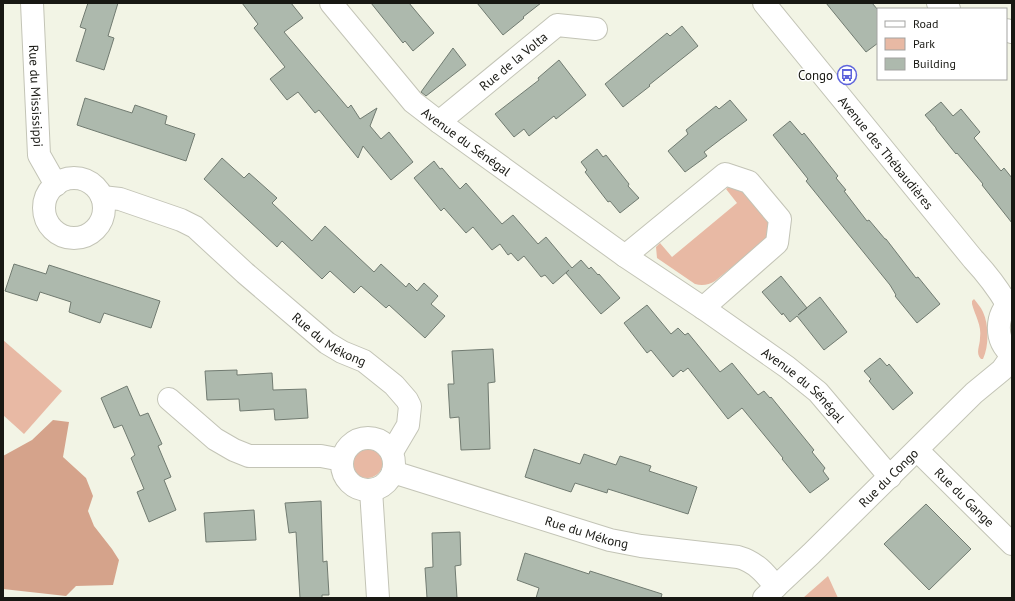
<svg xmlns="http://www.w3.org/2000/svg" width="1015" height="601" font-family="'PT Sans',sans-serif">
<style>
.green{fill:#e8b9a4}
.forest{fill:#d5a38b}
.building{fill:#adb9ad;stroke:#717b71}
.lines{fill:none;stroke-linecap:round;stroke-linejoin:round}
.minor-casing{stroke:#c3c4b6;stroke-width:24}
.tertiary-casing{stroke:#c3c4b6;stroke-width:24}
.minor{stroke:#fff;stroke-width:22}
.tertiary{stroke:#fff;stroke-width:22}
.labels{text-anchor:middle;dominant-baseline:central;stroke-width:3;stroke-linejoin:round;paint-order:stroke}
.street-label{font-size:13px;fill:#181813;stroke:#fff}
.poi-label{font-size:13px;fill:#181813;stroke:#fff;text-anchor:end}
</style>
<rect width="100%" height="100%" fill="#f2f4e5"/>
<g class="green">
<path d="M729 187 739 188 771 224 770 236 715 281C709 285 702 286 695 284L657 258 656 247 660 243 672 257 737 203 726 189Z"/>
<path d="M974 299C977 303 981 307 983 312 989 325 989 346 983 359H981C975 353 980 346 980 338 982 325 975 316 972 304V301Z"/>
<polygon points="3,340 62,391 24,434 3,415"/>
<circle cx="367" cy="462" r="16"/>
<polygon points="828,576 838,598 803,598"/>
</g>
<polygon class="forest" points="53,420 69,422 63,457 86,478 93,496 88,511 94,526 112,549 119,560 113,585 76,586 66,596 3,589 3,456 32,440"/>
<g class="building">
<polygon points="88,3 118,3 108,36 114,38 104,70 76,61 86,29 80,27"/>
<polygon points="242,3 291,3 303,18 284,32 348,108 351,105 360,119 377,108 370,126 381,139 389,132 413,162 391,180 363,146 358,158 319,110 315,113 298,92 287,100 270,79 285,67 254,28 258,24"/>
<polygon points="371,3 409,3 434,33 413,51 405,41 403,43"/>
<polygon points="477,3 541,3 523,17 524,18 503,35"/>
<polygon points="826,3 872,3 878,10 878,43 866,52"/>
<polygon points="682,26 698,46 649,85 650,86 623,107 605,84 667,33 670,36"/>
<polygon points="453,48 466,65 426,96 421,92"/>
<polygon points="559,60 586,95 556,119 554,116 529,136 524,129 514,137 495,114 539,80 538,78"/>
<polygon points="85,98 132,113 135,105 167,116 165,124 195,134 186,161 77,125"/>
<polygon points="730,100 747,120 721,139 704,152 707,156 685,172 668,151 688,134 686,130 716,106 719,109"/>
<polygon points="941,102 953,116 961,109 980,132 974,138 1001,171 1004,168 1012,178 1012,223 982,185 983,184 957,153 956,154 936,129 936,128 925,115"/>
<polygon points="790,121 802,135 804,133 838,176 836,178 846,190 844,191 867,221 869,220 885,239 886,239 916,278 918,277 940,304 917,323 895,296 896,295 890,285 806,181 808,179 773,135"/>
<polygon points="597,149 603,157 606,155 629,184 628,186 639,198 620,213 610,201 608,202 585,172 587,170 581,162"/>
<polygon points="222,158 244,178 249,173 277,198 272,203 312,241 325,226 374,272 381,264 406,287 409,283 417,291 424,283 438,296 431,304 445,316 425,338 389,305 386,308 361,286 354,293 330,271 322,279 282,241 277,247 204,179"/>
<polygon points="434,161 440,169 442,168 460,189 466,183 502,224 513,215 538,244 546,237 572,268 581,260 589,269 591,267 598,275 599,274 620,298 601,314 566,273 569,270 553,284 545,275 541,277 524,256 518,261 511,253 508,255 500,244 492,250 473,227 466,233 444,208 441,211 414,178"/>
<polygon points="14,264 46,274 49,265 160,301 151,328 104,313 100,323 69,312 71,302 40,292 37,301 5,291"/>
<polygon points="781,276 807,308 798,315 820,297 847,332 824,350 797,316 790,322 783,313 782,315 762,292"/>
<polygon points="647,305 671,334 678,328 685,335 688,333 720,372 732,363 758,395 764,391 770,398 771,397 814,450 812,452 825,468 823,471 829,479 810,493 782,459 783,458 742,408 728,419 688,368 683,372 681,370 673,377 651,350 647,353 624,323"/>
<polygon points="493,349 495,382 488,383 490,449 461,450 459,417 450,418 448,384 454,384 452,351"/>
<polygon points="880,358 887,366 889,364 913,393 893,410 869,381 871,379 864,371"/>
<polygon points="237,370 237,375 272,373 273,390 306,389 308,418 275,420 274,409 240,411 239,399 207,400 205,371"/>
<polygon points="127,386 140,416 148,413 162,444 158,446 171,477 164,480 176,510 149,522 137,492 144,489 131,458 135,455 122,425 114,428 101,398"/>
<polygon points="534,449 580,464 584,454 616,465 620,456 651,466 649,471 697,487 688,514 608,489 607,493 575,483 571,492 525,477"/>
<polygon points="321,501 323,562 327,561 329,595 322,595 322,598 300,598 296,532 289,533 285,503"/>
<polygon points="926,504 971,549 929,590 884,544"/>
<polygon points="254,510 256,540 206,542 204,513"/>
<polygon points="460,532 461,565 455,566 457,598 427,598 425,568 433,567 432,533"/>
<polygon points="525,553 589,574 590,571 662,594 661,598 536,598 539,588 517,580"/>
</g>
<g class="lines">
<g class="minor-casing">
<g id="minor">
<path id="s1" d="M32 3 39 155 56 185"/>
<path id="s2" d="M331 3 413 102 439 122 625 256 703 308 787 367 818 392 890 477"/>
<polyline points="938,3 949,9"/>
<polyline points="1006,30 1012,32"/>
<path id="s3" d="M439 122 557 25 596 29"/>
<circle cx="74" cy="208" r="30"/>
<path id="s4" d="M102 197 120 199 181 220 195 227 245 273 327 343 342 352 364 361 394 385 407 400 410 406 408 425 392 452"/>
<polyline points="625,256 725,174 749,182 780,219 777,243 703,308"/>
<polyline points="169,399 215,439 234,450 249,456 321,456 342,460"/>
<circle cx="368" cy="464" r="26"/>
<path id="s5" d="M917 450 1012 544"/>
<path id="s6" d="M393 472 610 540 641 546 738 557C756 562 765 573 776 587"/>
<polyline points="371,490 378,598"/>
<path id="s7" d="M764 598 811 554 974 393 1002 370 1012 356"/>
</g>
</g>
<g class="tertiary-casing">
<g id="tertiary">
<path id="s8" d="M764 3 973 259C987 274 997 287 1007 304"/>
<path d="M1012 300C995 315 994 340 1012 355"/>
</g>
</g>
<use href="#minor" class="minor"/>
<use href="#tertiary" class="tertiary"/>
</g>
<defs>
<g id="bus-ring" transform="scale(1)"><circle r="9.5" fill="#fff" stroke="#5e64dc" stroke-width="1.5"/><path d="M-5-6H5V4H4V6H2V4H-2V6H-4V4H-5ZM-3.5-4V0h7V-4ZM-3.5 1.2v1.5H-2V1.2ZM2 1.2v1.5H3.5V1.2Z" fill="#5e64dc"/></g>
</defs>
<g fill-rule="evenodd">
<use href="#bus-ring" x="847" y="75"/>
</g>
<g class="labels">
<g class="street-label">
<text stroke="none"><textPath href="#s3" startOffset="96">Rue de la Volta</textPath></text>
<text stroke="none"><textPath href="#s1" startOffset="93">Rue du Mississippi</textPath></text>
<text stroke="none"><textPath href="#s2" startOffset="195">Avenue du Sénégal</textPath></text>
<text stroke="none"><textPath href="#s8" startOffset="193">Avenue des Thébaudières</textPath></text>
<text stroke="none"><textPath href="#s4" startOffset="274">Rue du Mékong</textPath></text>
<text stroke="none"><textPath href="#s2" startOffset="611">Avenue du Sénégal</textPath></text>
<text stroke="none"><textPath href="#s7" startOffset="173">Rue du Congo</textPath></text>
<text stroke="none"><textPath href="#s5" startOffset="67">Rue du Gange</textPath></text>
<text stroke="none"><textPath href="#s6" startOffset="203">Rue du Mékong</textPath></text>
</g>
<g class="poi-label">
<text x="833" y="75">Congo</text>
</g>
</g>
<rect width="1015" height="601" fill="none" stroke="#181813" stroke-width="8"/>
<rect x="877" y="8" width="130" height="72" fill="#ffffff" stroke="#a3a3a1"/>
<rect x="885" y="21" width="20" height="6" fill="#ffffff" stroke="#a3a3a1"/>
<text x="913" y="28" font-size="12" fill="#181813">Road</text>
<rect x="885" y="38" width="20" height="12" fill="#e8b9a4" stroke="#a3a3a1"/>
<text x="913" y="48" font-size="12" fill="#181813">Park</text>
<rect x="885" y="58" width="20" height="12" fill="#adb9ad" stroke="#a3a3a1"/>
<text x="913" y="68" font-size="12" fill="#181813">Building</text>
</svg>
